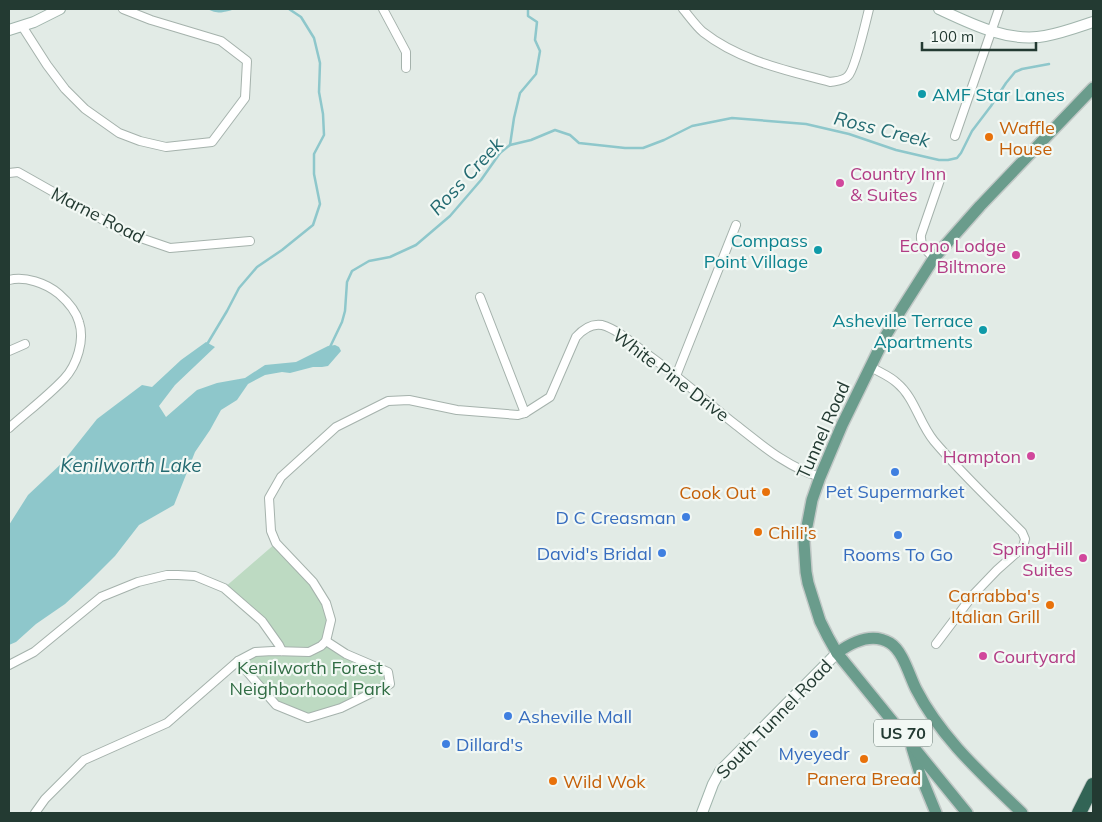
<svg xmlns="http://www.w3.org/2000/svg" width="1102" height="822" font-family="Mulish,sans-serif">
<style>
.green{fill:#bddac2}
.water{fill:#8ec7cb}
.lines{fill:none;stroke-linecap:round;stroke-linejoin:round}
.stream{stroke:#8ec7cb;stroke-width:2.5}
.street-casing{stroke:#a5b2ac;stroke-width:10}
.secondary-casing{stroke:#a1b5ad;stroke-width:12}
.primary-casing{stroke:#c1c8c6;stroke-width:14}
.highway-casing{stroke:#c1c8c6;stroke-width:16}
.street{stroke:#fff;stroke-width:8}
.secondary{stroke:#fff;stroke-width:10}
.primary{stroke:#6a9c8c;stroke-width:11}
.highway{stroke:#326455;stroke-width:14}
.culture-dot{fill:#0f9aa8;stroke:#f2f8f4;stroke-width:2}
.food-dot{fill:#e8710a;stroke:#f2f8f4;stroke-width:2}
.hotel-dot{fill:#d1479c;stroke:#f2f8f4;stroke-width:2}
.shop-dot{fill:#3f7fe0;stroke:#f2f8f4;stroke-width:2}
.labels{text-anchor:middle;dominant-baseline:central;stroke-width:4.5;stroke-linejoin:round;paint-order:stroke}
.shield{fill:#f2f8f4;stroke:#61736c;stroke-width:1}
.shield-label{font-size:16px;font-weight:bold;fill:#233a32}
.culture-label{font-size:18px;fill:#0d838f;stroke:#f2f8f4;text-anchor:end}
.food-label{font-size:18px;fill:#c56008;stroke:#f2f8f4;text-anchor:start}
.hotel-label{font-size:18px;fill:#b23c85;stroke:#f2f8f4;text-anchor:end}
.street-label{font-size:18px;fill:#233a32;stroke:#f2f8f4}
.shop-label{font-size:18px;fill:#366cbe;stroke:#f2f8f4}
.park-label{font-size:18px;fill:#316d44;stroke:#f2f8f4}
.water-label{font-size:19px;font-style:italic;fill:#236a71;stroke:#f2f8f4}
</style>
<rect width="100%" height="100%" fill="#e2ebe6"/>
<polygon class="green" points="276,543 313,582 331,620 326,641 388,672 390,684 308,718 276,705 238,661 255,652 281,651 262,621 224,588"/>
<polygon class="water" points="206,342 215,347 175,385 159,406 166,417 197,390 217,383 245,378 265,365 296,362 328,346 335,345 339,347 341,351 328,366 322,367 313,367 290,373 282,372 265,375 248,384 237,400 221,410 210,430 195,452 174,505 139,525 115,556 90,581 65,604 36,624 16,642 9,645 9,525 28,495 62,463 97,419 142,385 152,387 181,360"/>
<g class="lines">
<g class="stream">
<path d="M210 9C217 13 223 11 231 9"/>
<polyline points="510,145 514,118 520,93 536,74 540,51 535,40 537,22 528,16 528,9"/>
<polyline points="206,346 227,311 239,288 257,267 282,250 313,225 320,204 314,174 314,154 324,135 323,114 319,92 320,63 314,38 301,17 289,9"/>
<polyline points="330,347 342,322 345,311 347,282 352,271 369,261 390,257 416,245 450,216 481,180 500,153 510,145 531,140 555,130 570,135 579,143 625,148 643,148 664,140 692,126 732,118 806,124 849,134 896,150 939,160 948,160 957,158 961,153 972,131 991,106 1006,83 1015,72 1022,69 1049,64"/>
</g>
<g class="street-casing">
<g id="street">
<polyline points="383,9 406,52 406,68"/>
<path d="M683 9C689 16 696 26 703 32 740 61 786 70 830 82 835 81 844 81 848 76 855 70 866 21 869 9"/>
<polyline points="22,26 47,65 65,89 85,109 119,133 140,141 166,147 212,142 245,98 247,61 221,41 151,20 123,9"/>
<polyline points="955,136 999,9"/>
<polyline points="9,173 18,172 126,233 170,248 250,241"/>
<path d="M934 258C927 251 920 246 921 235L942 174"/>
<path d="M9 280C25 276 46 283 59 294 67 301 76 311 79 322 85 340 77 365 64 379 48 396 27 412 9 428"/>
<polyline points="480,297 525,413"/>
<polyline points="9,351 25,344"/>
<path d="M871 367C879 372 890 376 897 383 915 398 919 423 934 441 961 473 992 502 1022 532L1025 539 1023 547 997 570 973 595 936 644"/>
<polyline points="676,376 736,225"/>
<polyline points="238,661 276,705 308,718 341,708 390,684 388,672 346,654 326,641"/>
<polyline points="9,665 34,652 101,597 138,582 167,575 178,575 195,576 224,588 262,621 279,645 282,651"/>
<path d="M35 813 45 799 84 760 167 723 238 661 255 652 273 651 309 652 321 646 326 641 331 620 326 603 313 582 276 543 271 531 269 498 281 477 336 427 388 401 409 400 457 410 518 415 525 413 550 397 576 337C583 329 591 323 602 325 619 330 633 344 647 354 678 376 707 402 736 425 763 446 787 467 820 477"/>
</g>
</g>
<g class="secondary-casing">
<g id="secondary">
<path d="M939 9C971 24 1009 43 1045 36 1062 33 1078 27 1093 22"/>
<polyline points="9,30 34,22 60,9"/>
<polyline points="702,813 713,784 720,771 837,653"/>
</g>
</g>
<g class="primary-casing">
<g id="primary">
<path d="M837 653C852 642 872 632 890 643 903 651 909 675 916 689 941 738 983 775 1022 813"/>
<polyline points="912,748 920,774 936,813"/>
<polyline points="967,813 837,653 828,637 820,621 808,583 806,572 804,542 812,500 820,477 842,425 885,337 901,310 934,258 980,206 1093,88"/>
</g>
</g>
<g class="highway-casing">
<polyline id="highway" points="1079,813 1093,785"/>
</g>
<use href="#street" class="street"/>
<use href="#secondary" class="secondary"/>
<use href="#primary" class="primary"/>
<use href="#highway" class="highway"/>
</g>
<g class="culture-dot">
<circle cx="922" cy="94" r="5"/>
<circle cx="818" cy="250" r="5"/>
<circle cx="983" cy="330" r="5"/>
</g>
<g class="food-dot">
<circle cx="989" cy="137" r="5"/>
<circle cx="766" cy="492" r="5"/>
<circle cx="758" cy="532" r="5"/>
<circle cx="1050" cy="605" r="5"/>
<circle cx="864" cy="759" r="5"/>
<circle cx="553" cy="781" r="5"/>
</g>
<g class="hotel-dot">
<circle cx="840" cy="183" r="5"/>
<circle cx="1016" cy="255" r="5"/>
<circle cx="1031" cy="456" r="5"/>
<circle cx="1083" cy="558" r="5"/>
<circle cx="983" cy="656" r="5"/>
</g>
<g class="shop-dot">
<circle cx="895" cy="472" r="5"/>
<circle cx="686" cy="517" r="5"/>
<circle cx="898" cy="535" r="5"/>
<circle cx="662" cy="553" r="5"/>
<circle cx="508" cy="716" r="5"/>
<circle cx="814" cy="734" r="5"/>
<circle cx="446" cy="744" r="5"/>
</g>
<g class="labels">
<rect class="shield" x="874" y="719.5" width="58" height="27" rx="4"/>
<g class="shield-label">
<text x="903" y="733">US 70</text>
</g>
<g class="culture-label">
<text x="932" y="94" text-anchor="start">AMF Star Lanes</text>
<text x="808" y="240">Compass<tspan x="808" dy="21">Point Village</tspan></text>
<text x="973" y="320">Asheville Terrace<tspan x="973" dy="21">Apartments</tspan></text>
</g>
<g class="food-label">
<text x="999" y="127">Waffle<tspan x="999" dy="21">House</tspan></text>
<text x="756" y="492" text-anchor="end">Cook Out</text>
<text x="768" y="532">Chili's</text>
<text x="1040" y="595" text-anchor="end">Carrabba's<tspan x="1040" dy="21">Italian Grill</tspan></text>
<text x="864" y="778" text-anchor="middle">Panera Bread</text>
<text x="563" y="781">Wild Wok</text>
</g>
<g class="hotel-label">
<text x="850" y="173" text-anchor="start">Country Inn<tspan x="850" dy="21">&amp; Suites</tspan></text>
<text x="1006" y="245">Econo Lodge<tspan x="1006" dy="21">Biltmore</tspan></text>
<text x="1021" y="456">Hampton</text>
<text x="1073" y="548">SpringHill<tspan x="1073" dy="21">Suites</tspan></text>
<text x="993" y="656" text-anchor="start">Courtyard</text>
</g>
<g class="street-label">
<text transform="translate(98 215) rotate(27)">Marne Road</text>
<text transform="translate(671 375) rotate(37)">White Pine Drive</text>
<text transform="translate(823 430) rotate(-66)">Tunnel Road</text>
<text transform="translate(774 719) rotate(-46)">South Tunnel Road</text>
</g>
<g class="shop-label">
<text x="895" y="491">Pet Supermarket</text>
<text x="676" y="517" text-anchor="end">D C Creasman</text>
<text x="652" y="553" text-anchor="end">David's Bridal</text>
<text x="898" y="554">Rooms To Go</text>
<text x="518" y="716" text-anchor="start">Asheville Mall</text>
<text x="456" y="744" text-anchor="start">Dillard's</text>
<text x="814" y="753">Myeyedr</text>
</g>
<g class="park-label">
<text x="310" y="667">Kenilworth Forest<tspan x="310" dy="21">Neighborhood Park</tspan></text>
</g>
<g class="water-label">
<text transform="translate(882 129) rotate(14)">Ross Creek</text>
<text transform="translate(466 176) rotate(-47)">Ross Creek</text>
<text x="131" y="465">Kenilworth Lake</text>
</g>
</g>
<rect width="1102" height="822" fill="none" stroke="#233a32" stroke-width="20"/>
<path d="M922 42v8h114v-8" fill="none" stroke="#233a32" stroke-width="2.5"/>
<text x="930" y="42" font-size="15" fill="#233a32" stroke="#f2f8f4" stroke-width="4" paint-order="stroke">100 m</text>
</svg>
